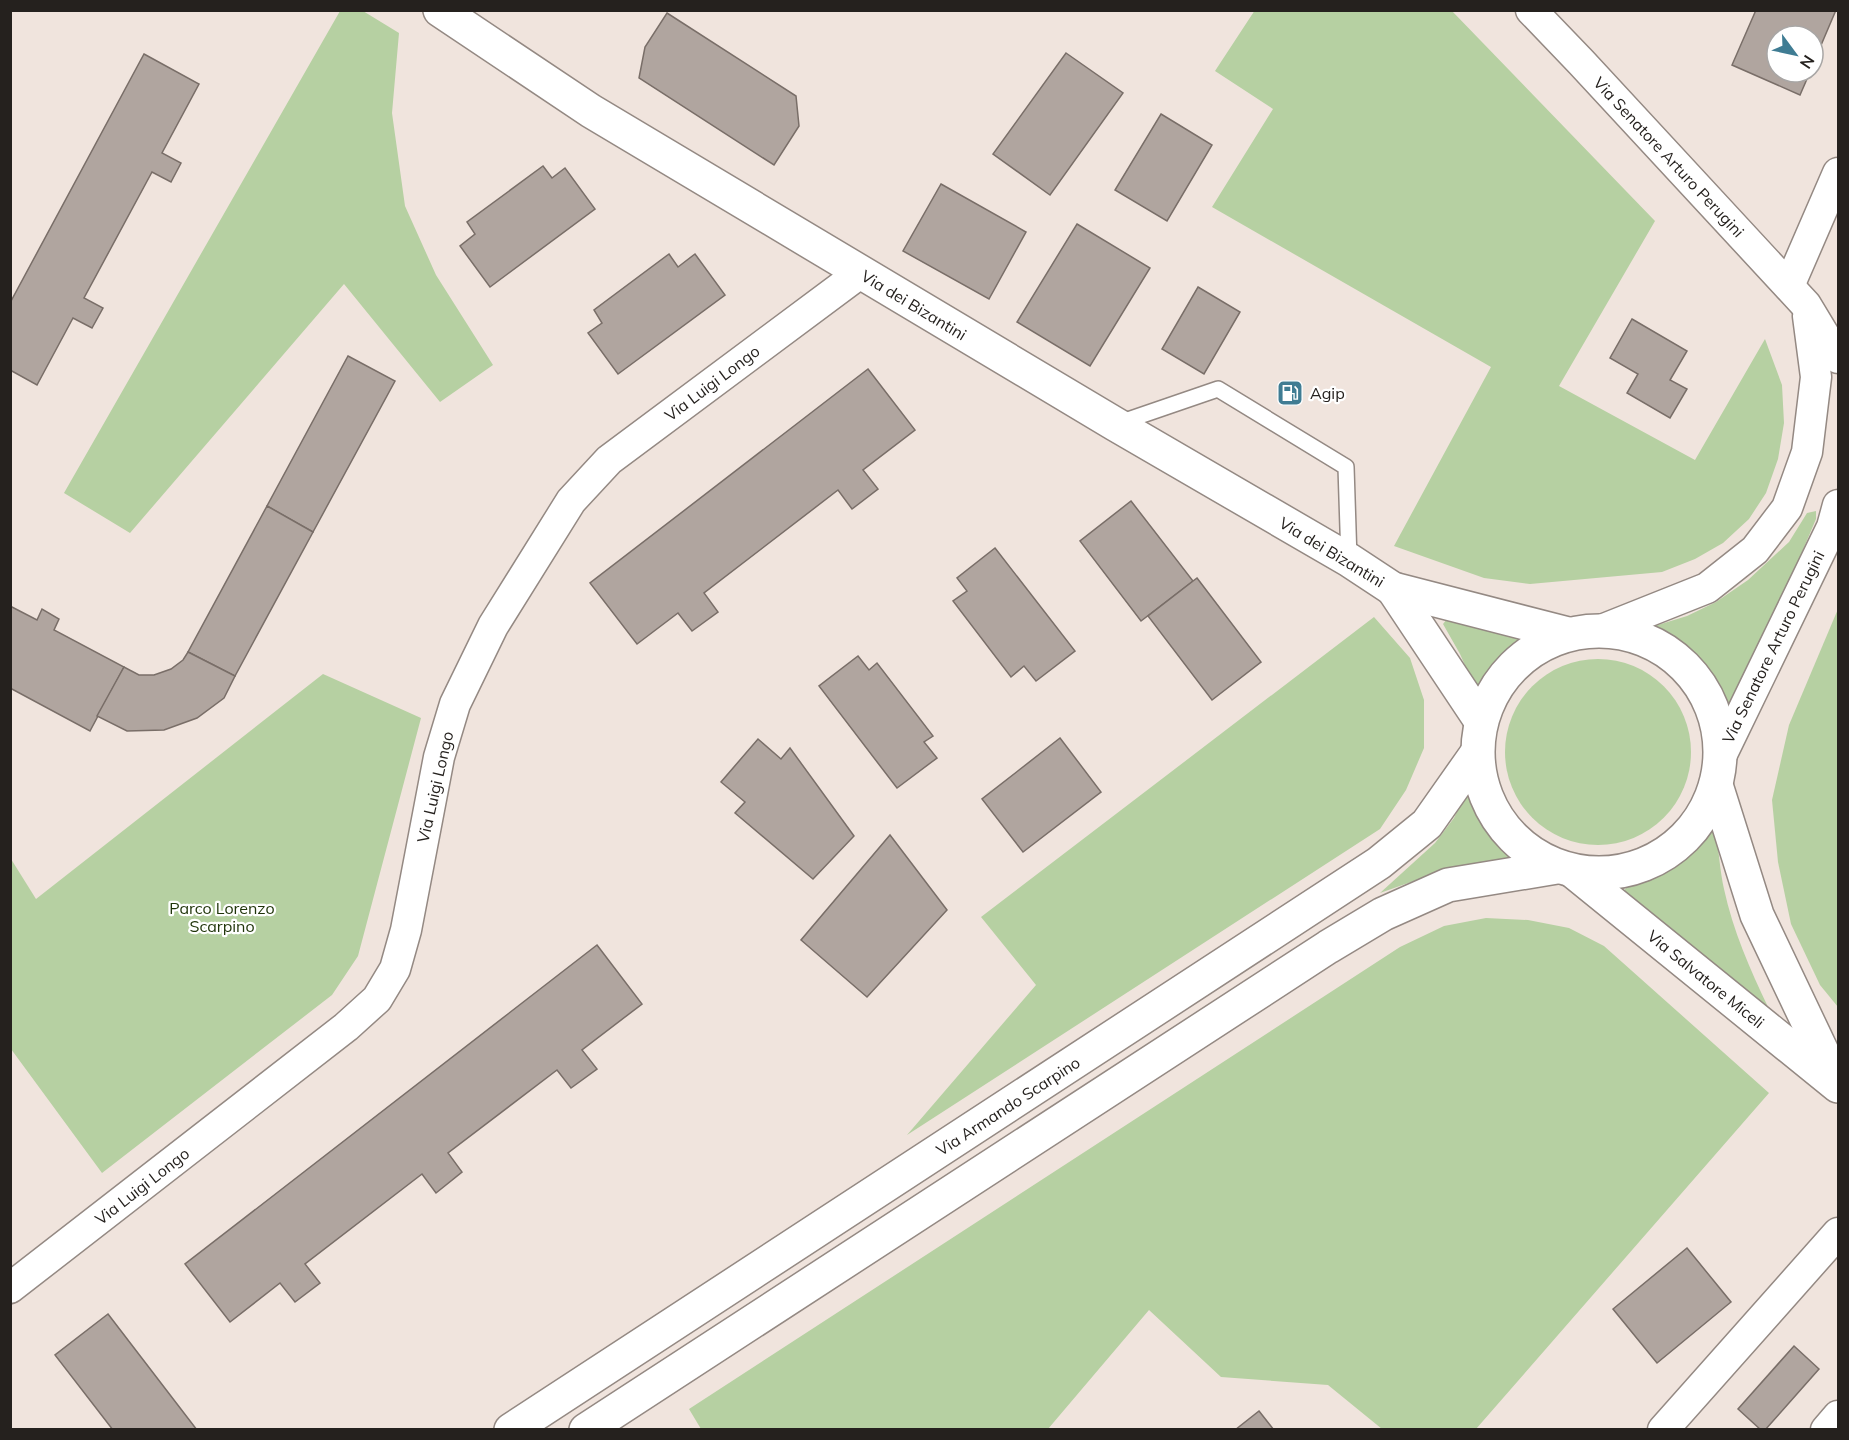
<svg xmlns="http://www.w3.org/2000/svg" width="1849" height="1440" font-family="Mulish,sans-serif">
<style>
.green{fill:#b6d0a2}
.building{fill:#b0a59f;stroke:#796e68;stroke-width:1.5}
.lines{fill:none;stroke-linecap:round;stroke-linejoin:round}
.service-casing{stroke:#948983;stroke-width:18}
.minor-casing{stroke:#948983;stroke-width:33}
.tertiary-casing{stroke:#948983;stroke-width:36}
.service{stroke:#fff;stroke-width:15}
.minor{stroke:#fff;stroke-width:30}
.tertiary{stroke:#fff;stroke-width:33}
.labels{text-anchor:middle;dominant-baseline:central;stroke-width:4.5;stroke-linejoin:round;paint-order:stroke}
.street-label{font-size:16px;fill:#25211e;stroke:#fff}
.poi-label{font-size:16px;fill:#25211e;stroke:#fff;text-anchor:start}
.park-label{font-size:16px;fill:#1e3308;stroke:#fff}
</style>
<rect width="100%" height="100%" fill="#f0e4dd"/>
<g class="green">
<polygon points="1255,10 1452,11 1655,221 1559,386 1695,460 1765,339 1782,385 1784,423 1778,459 1766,493 1749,519 1723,543 1695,559 1662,572 1530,584 1484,578 1394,546 1491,367 1212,207 1273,109 1215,71"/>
<polygon points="340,11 363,11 399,33 392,113 405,206 436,275 493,365 440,402 344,284 130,533 64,493"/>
<path d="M1816 511V519L1778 609 1727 710C1719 685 1703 662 1682 645 1673 638 1659 633 1648 628L1687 616 1716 602 1748 580 1789 542 1807 513Z"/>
<polygon points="1838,609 1838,1007 1820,985 1791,924 1778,862 1772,800 1789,725"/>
<polygon points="1374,617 1410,658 1424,700 1424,748 1406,790 1380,829 907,1135 1036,985 981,917"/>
<path d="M1447 619 1525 636C1505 650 1493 666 1480 686L1475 688 1460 654 1443 624Z"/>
<circle cx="1598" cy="752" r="93"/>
<polygon points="323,674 421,718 358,956 332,995 102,1173 11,1049 11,859 36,899"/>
<path d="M1471 793C1482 820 1492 836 1513 857L1509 861 1442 871 1380 893 1435 843 1454 818 1465 794Z"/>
<path d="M1709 830 1716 834C1719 852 1720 871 1724 889 1733 931 1750 969 1768 1007L1765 1013 1623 892C1630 881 1640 883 1651 878 1675 868 1693 851 1709 830Z"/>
<polygon points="1486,918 1528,920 1569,928 1604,946 1769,1093 1476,1429 1382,1429 1328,1385 1221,1377 1149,1310 1048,1429 701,1429 689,1409 1400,947 1444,926"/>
</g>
<g class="building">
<polygon points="1756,10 1836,10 1813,64 1813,36 1777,36 1777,72 1810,72 1800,95 1732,65"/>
<polygon points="667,13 796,96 799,126 774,165 639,78 645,47"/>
<polygon points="1066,53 1123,93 1050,195 993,154"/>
<polygon points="144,54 199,84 162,153 181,163 171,182 152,172 84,298 103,308 92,328 73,318 37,385 10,370 10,303"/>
<polygon points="1161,114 1212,145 1167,221 1115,190"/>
<polygon points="543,166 552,178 565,168 595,209 490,287 460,246 475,234 467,222"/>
<polygon points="941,184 1026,232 989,299 903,251"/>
<polygon points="1077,224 1150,268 1090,366 1017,322"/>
<polygon points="669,254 678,267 695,254 725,295 618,374 588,333 602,323 594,310"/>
<polygon points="1198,287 1240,312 1204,374 1162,349"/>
<polygon points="1632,319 1687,351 1670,380 1687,389 1670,418 1627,393 1638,374 1610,358"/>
<polygon points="348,356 395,381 313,532 267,506"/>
<polygon points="868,369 915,430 863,470 878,489 852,509 838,490 704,593 718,612 692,631 678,613 637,644 590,583"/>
<polygon points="1131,501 1193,581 1141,621 1080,541"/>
<polygon points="267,506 313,532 235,676 188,652"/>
<polygon points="995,548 1075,651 1036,681 1024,666 1011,677 953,601 967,591 957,578"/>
<polygon points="1197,578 1261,662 1212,700 1148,616"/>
<polygon points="10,606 37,620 42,609 59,619 54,630 124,667 90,731 10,688"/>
<polygon points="188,652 235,676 224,698 197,718 164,730 127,731 97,716 124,667 139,675 154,675 171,669 183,660"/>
<polygon points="858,656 869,670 877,663 933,736 924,742 937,758 897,788 819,686"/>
<polygon points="1060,738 1101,792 1023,852 982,799"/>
<polygon points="758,739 781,759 790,748 854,836 813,879 735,813 745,802 721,782"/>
<polygon points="890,835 947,910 867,997 801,940"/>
<polygon points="597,945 642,1004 582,1050 597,1069 571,1088 557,1070 448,1153 462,1172 436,1193 422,1174 305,1264 320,1283 295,1302 280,1283 230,1322 185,1264"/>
<polygon points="1687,1248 1731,1302 1657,1363 1613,1309"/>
<polygon points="108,1314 197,1430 113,1430 55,1355"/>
<polygon points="1794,1346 1819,1369 1765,1430 1761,1430 1738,1409"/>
<polygon points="1259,1411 1274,1430 1235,1430"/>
</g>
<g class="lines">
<g class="service-casing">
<polyline id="service" points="1116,424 1218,389 1346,467 1349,560"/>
</g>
<g class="minor-casing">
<g id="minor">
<polyline points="1531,10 1581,62 1806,305 1838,358"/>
<polyline points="1789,286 1838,173"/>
<polyline points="1599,631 1707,588 1755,550 1787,508 1807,452 1816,377 1808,316"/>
<polyline points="1721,756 1832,527 1838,505"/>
<polyline points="10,1288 346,1027 377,999 395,969 406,930 439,757 455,704 493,626 571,501 609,460 860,273"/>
<polyline points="1663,1430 1838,1233"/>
<polyline points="1826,1430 1838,1416"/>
</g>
</g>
<g class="tertiary-casing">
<g id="tertiary">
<polyline points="440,10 591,111 1115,424 1349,560 1393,589 1568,634"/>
<polyline points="1393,589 1481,721"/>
<circle cx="1599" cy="752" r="121"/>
<polyline points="1716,785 1757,915 1835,1079"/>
<polyline points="1574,872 1838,1086"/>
<polyline points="511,1430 1379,863 1427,824 1477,753"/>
<polyline points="586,1430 1328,947 1383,914 1448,885 1557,867"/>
</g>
</g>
<use href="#service" class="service"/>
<use href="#minor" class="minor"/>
<use href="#tertiary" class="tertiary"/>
</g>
<defs>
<g id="fuel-square" transform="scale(1.35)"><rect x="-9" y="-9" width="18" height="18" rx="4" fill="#3f7c93" stroke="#fff"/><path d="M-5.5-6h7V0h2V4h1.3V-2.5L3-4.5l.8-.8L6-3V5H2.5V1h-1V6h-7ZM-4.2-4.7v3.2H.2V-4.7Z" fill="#fff"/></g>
</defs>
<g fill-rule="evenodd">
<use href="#fuel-square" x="1290" y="393"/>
</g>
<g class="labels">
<g class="street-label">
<text transform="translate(1669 157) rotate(47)">Via Senatore Arturo Perugini</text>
<text transform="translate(914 305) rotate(31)">Via dei Bizantini</text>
<text transform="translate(712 383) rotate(-37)">Via Luigi Longo</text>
<text transform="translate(1332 552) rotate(31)">Via dei Bizantini</text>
<text transform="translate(1773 647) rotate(-64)">Via Senatore Arturo Perugini</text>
<text transform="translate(435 787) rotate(-77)">Via Luigi Longo</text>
<text transform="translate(1706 979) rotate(39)">Via Salvatore Miceli</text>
<text transform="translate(1008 1106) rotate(-33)">Via Armando Scarpino</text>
<text transform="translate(142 1186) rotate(-38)">Via Luigi Longo</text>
</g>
<g class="poi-label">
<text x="1310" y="393">Agip</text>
</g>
<g class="park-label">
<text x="222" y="908">Parco Lorenzo<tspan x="222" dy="18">Scarpino</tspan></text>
</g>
</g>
<rect width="1849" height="1440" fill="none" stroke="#25211e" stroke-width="24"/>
<g transform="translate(1795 54) rotate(123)"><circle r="28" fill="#ffffff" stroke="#a8a6a5" stroke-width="1.5"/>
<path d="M0-4.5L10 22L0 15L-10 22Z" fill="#3f7c93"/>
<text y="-9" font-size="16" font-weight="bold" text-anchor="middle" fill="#25211e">N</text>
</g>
</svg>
